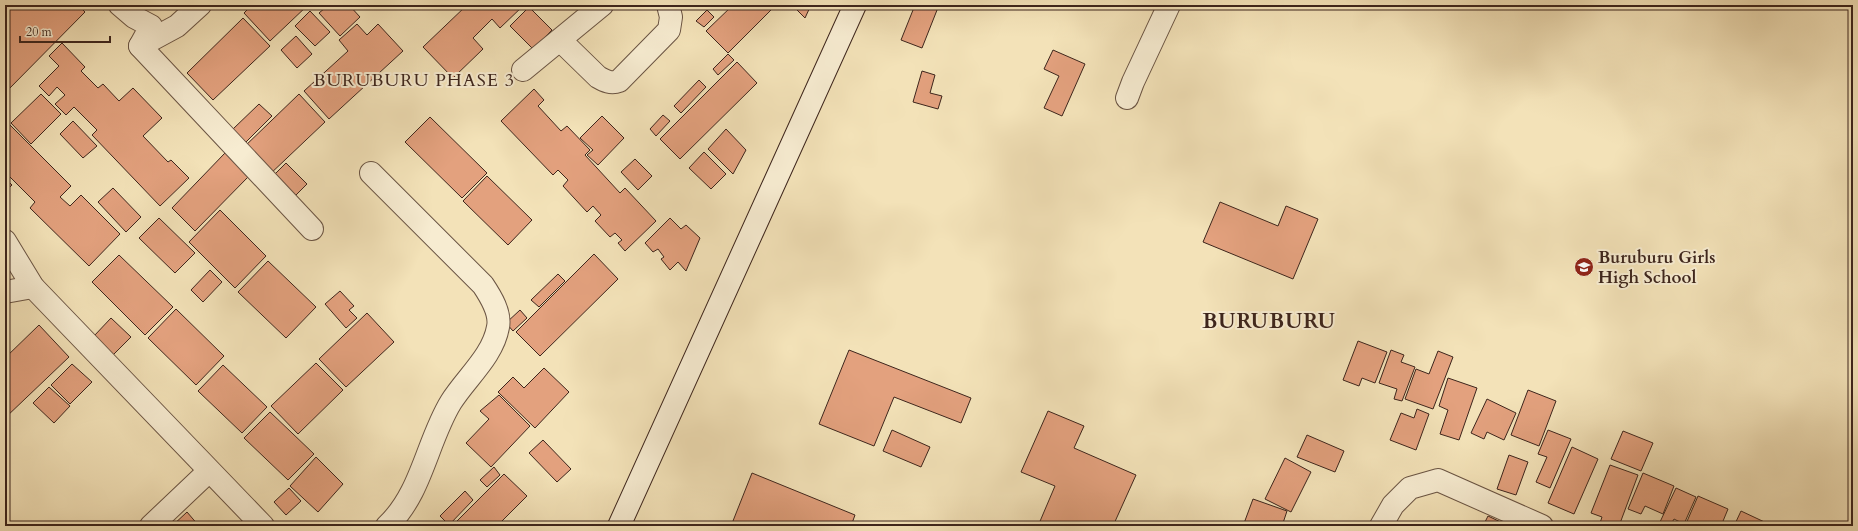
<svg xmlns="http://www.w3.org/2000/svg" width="1858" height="531" font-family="Cardo,serif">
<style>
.building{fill:#e3a17e;stroke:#3d251c}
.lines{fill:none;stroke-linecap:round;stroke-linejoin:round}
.street-casing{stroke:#6a5443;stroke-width:24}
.secondary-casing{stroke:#3d251c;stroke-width:24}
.street{stroke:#f7ecd1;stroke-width:22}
.secondary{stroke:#f7ecd1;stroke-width:22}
.labels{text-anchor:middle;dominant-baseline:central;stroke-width:4;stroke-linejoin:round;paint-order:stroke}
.poi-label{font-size:17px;font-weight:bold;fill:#3d251c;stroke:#f7ecd1;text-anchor:start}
.neighbourhood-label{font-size:18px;letter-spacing:1px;fill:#3d251c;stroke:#f7ecd1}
.district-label{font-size:21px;font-weight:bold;letter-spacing:1px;fill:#3d251c;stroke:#f7ecd1}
</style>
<rect width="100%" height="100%" fill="#f3e2b8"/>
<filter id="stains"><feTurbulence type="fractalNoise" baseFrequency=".005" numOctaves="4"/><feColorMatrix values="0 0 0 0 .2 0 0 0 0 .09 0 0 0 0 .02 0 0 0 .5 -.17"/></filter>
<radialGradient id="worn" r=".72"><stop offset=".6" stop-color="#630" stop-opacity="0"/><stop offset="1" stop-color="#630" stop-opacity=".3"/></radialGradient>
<g class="building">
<polygon points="5,5 78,5 85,12 5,93"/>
<polygon points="252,5 308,5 270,41 244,13"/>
<polygon points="323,5 349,5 360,17 340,36 319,13 325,8"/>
<polygon points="467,5 524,5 500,28 492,19 473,38 483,49 453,78 423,47"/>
<polygon points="733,5 776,5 728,53 706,31"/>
<polygon points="792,5 811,5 805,18"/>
<polygon points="915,5 939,5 922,48 901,40"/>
<polygon points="529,7 552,30 533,49 510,26"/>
<polygon points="707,10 714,17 704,27 696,21"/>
<polygon points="310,11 330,32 315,46 295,26"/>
<polygon points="243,18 270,46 213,100 187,73"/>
<polygon points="357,24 367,35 378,24 403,51 329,119 304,91 348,51 339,40"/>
<polygon points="296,36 312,54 297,68 281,50"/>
<polygon points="62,43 85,67 81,71 98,88 103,84 119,101 133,88 162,118 143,136 168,162 171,160 189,178 160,206 92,135 97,130 74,107 66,115 55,104 65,95 57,87 49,96 39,86 59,66 49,56"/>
<polygon points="1053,50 1085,64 1062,116 1044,108 1059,76 1044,69"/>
<polygon points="728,54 734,60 718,75 713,69"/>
<polygon points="737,62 757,83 680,159 660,139"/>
<polygon points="922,71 935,75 930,93 942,96 938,109 913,102"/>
<polygon points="699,80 706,87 681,113 674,106"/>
<polygon points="534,89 544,100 538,106 561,131 567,126 590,150 585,155 620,193 625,188 656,221 625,251 618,243 622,240 615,233 610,237 595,221 601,215 593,206 587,212 563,186 568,180 558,170 553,175 501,121"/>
<polygon points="41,94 61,114 31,144 11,123"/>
<polygon points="299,94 325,122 268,176 242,149"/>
<polygon points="259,104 272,116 246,142 233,129"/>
<polygon points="663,115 670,121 656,136 650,129"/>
<polygon points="602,116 624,138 598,165 587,155 593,150 580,138"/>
<polygon points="430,117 487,173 462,198 405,142"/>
<polygon points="6,121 71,186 60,197 70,206 81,195 120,234 89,266 30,208 35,202 5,172"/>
<polygon points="73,121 97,146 83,158 60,134"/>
<polygon points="726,129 746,150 733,174 708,149"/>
<polygon points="704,152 726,174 711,189 689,168"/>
<polygon points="225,153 249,176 195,231 172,208"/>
<polygon points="635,159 652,176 638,190 621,172"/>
<polygon points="286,163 307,184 293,198 272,177"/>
<polygon points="487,176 532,220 508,245 463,201"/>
<polygon points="5,178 12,185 5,192"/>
<polygon points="113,188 141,217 126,232 98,202"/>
<polygon points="1220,202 1278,226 1286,206 1318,219 1293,279 1203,242"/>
<polygon points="220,210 266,256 235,288 189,242"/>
<polygon points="159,218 195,253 175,273 139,238"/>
<polygon points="670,218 681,229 686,225 700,238 686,271 678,262 670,270 661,259 664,257 658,249 653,252 645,243"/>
<polygon points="594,254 618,279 540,356 516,332"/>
<polygon points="119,255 173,307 145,335 92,282"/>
<polygon points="268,261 316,307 286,338 238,292"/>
<polygon points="210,270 222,282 203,302 191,290"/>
<polygon points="558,274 565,281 539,307 531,300"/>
<polygon points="340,291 354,306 349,310 357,318 346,328 325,304"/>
<polygon points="176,309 224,356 196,385 148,338"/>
<polygon points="520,310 527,318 513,331 506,323"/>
<polygon points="367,313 394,342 346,387 319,359"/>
<polygon points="111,318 131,337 113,355 94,336"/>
<polygon points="39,325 69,357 5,418 5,358"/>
<polygon points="1358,341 1387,352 1375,383 1362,378 1359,386 1343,380"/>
<polygon points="849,350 971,398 961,423 894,397 874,446 819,424"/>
<polygon points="1391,350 1404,355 1401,362 1415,367 1402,401 1394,399 1397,389 1379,383"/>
<polygon points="1438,351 1453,357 1433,409 1405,399 1416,369 1429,374"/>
<polygon points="316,363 343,390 298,434 271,406"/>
<polygon points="72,364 92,382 70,404 51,385"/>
<polygon points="223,365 267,407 242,433 198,391"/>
<polygon points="544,368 569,392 535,428 498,392 513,377 524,388"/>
<polygon points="1448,378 1477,388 1459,440 1440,434 1448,410 1439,406"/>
<polygon points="49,387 70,406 54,423 33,403"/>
<polygon points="1528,390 1556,401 1539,446 1511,435"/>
<polygon points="499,395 530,426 491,467 466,443 489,419 480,411"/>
<polygon points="1487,399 1516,413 1504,440 1487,432 1484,439 1471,433"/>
<polygon points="1417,409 1429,414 1416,450 1390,440 1401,413 1414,418"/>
<polygon points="1048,411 1084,426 1074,448 1136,475 1113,526 1038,526 1055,486 1021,472"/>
<polygon points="270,412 314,454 288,480 244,438"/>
<polygon points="892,430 930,447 921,467 883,451"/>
<polygon points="1548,430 1571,439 1550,488 1536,482 1547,457 1538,454"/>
<polygon points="1623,431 1653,443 1641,471 1611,459"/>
<polygon points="1307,435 1344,451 1335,472 1297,457"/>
<polygon points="543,440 571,469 557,482 529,453"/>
<polygon points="1572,447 1598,459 1574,514 1548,503"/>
<polygon points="1509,455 1528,462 1516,495 1497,489"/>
<polygon points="316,457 343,484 318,512 290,486"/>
<polygon points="1285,458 1311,472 1291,512 1265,499"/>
<polygon points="1610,465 1638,475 1619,526 1599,526 1602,517 1591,513"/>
<polygon points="494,467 500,475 487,487 480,480"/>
<polygon points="752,473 855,515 851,526 731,526"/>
<polygon points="1643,473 1674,486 1663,514 1645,506 1641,514 1628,509"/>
<polygon points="504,474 527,496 497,526 452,526"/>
<polygon points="289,488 301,501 286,515 274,502"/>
<polygon points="1676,488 1696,497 1684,524 1674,519 1670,526 1668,526 1660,522"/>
<polygon points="465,491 473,500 449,525 440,516"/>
<polygon points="1698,496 1728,509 1721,526 1685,526"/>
<polygon points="1253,499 1287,511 1282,526 1243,526"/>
<polygon points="1741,511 1773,526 1734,526"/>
<polygon points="187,512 199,526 172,526"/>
<polygon points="1488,516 1509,526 1483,526"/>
</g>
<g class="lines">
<g class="street-casing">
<g id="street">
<polyline points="120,5 134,17 151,26 140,46 177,26 200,5"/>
<path d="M560 40 598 77C605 81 611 84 619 81L669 30 671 17 668 5"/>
<polyline points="140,46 312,229"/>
<polyline points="523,70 602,5"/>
<polyline points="1127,98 1133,82 1169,5"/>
<path d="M371 173 483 285C491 297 501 313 498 327 493 356 466 378 451 402 427 441 422 493 387 526"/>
<polyline points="5,241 33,287 263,526"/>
<polyline points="5,292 33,287"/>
<polyline points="151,526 209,471"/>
<polyline points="1381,526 1393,505 1410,488 1438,480 1542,526"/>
</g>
</g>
<g class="secondary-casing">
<polyline id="secondary" points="619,526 855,5"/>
</g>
<use href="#street" class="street"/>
<use href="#secondary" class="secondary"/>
</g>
<defs>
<g id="school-disc" transform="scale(1)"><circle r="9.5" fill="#8f2418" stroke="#f7ecd1"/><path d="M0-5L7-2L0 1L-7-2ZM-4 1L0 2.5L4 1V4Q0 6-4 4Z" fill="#fff"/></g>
</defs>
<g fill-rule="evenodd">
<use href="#school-disc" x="1584" y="267"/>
</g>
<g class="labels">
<g class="poi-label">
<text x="1598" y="257">Buruburu Girls<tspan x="1598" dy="20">High School</tspan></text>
</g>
<g class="neighbourhood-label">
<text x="414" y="80">BURUBURU PHASE 3</text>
</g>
<g class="district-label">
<text x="1269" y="321">BURUBURU</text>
</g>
</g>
<rect width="1858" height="531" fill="none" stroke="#f3e2b8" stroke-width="20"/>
<rect x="6" y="6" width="1846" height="519" fill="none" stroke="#3d251c" stroke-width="2"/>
<rect x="10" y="10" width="1838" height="511" fill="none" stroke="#3d251c"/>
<path d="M20 36v6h90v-6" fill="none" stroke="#3d251c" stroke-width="2"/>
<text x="26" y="36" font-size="12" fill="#3d251c" stroke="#f7ecd1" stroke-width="3" paint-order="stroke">20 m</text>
<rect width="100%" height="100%" filter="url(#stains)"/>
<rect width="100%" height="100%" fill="url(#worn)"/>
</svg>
